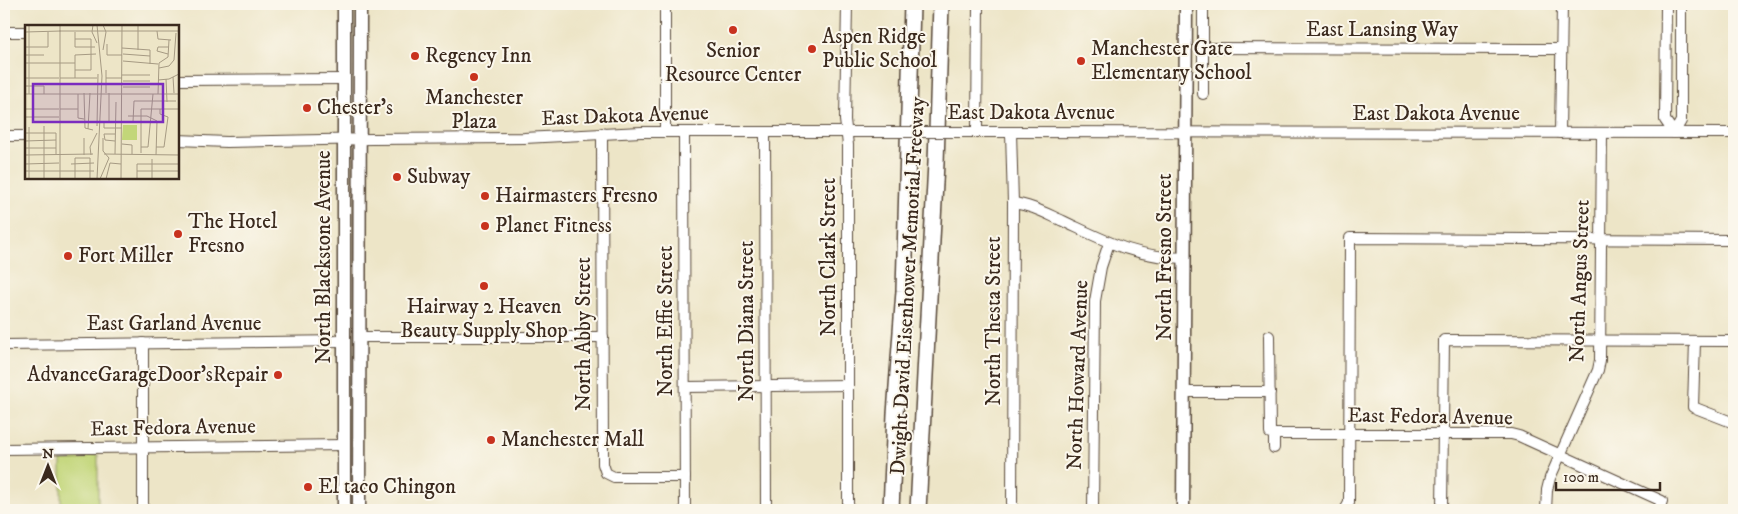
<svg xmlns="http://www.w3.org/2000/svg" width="1738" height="514" font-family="'IM FELL DW Pica',serif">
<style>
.green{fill:#c2d679;stroke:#7e804c}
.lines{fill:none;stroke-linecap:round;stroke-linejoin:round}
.minor-casing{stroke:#564637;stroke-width:12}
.major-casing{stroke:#564637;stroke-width:15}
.highway-casing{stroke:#564637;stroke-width:18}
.minor{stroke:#fff;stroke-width:10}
.major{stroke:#fff;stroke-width:12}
.highway{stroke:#fff;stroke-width:15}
.minor-bridge-casing{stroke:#564637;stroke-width:12;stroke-linecap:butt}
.minor-bridge{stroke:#fff;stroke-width:10}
.poi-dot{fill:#c8321e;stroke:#fbf7ec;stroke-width:2}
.labels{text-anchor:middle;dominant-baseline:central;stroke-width:4;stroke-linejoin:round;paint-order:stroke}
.street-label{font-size:21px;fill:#3b2a1e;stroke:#fbf7ec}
.poi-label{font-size:21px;fill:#3b2a1e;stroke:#fbf7ec;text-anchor:start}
.inset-road{fill:none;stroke:#a69a83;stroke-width:1}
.view{fill:#7b2cbf;fill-opacity:0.15;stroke:#7b2cbf;stroke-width:2.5}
.inset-edge{fill:none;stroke:#3b2a1e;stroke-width:2.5}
</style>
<rect width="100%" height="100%" fill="#fbf7ec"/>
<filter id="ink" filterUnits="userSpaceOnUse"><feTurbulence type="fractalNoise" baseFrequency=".02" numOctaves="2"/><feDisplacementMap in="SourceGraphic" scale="10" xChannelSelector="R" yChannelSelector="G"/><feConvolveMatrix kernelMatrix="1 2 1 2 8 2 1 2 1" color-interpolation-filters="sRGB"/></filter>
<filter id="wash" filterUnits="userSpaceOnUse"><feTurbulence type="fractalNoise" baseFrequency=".0096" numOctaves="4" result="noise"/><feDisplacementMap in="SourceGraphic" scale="20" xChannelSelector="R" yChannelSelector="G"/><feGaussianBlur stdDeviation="1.12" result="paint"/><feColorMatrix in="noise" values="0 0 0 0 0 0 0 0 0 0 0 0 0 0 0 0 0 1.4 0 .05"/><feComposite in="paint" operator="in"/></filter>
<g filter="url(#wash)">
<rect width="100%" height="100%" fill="#ede5c7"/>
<rect class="green" x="61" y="455" width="37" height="55"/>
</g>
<g filter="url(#ink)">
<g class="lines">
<g class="minor-casing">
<g id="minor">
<polyline points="665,4 665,132"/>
<polyline points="847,4 845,120 848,145 848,510"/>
<polyline points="1666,4 1665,120 1674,133 1681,121 1681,4"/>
<polyline points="4,32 26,32"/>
<polyline points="1203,48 1561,49"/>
<polyline points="178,80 344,79"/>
<polyline points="1203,94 1203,4"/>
<polyline points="684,132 685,510"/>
<polyline points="765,132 766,510"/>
<polyline points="957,132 1734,133"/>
<polyline points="977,132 978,4"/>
<polyline points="1011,132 1013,203 1012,510"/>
<polyline points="602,133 603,464 606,473 614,477 685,477"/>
<polyline points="1560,133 1562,4"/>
<polyline points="4,136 26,136"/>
<polyline points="178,140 227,142 372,139 524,138 641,132 887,132"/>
<path d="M1013 203C1031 205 1047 214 1063 221 1106 241 1136 258 1185 258"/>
<polyline points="1269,336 1270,433 1274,434 1274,448"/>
<polyline points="359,337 603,337"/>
<polyline points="1695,341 1693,407 1734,423"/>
<polyline points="143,343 143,510"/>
<polyline points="4,345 344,341"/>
<polyline points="685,387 848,385"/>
<polyline points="1184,392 1270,392"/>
<polyline points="1274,434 1511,434 1519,436 1662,501 1659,510"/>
<polyline points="4,449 344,445"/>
<polyline points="1093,510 1095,301 1101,267 1109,243"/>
<polyline points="1345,510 1349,503 1350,238 1734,240"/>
<polyline points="1442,510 1444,340 1734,341"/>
<polyline points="1546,510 1547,490 1550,478 1598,370 1600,360 1602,133"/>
</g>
</g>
<g class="major-casing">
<g id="major">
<polyline points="344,510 344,4"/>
<polyline points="359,510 360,4"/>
<polyline points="1183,510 1186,4"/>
</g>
</g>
<g class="highway-casing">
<g id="highway">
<polyline points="891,510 895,414 904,291 912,4"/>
<polyline points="918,510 936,163 941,4"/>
</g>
</g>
<use href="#minor" class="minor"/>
<use href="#major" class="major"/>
<use href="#highway" class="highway"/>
<g class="minor-bridge-casing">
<polyline id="minor-bridge" points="887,132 957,132"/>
</g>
<use href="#minor-bridge" class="minor-bridge"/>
</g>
</g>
<g class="poi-dot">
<circle cx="733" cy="30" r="5"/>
<circle cx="812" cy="49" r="5"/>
<circle cx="415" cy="56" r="5"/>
<circle cx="1081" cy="61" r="5"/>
<circle cx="474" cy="77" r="5"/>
<circle cx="307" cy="108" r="5"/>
<circle cx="397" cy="177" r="5"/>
<circle cx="485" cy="196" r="5"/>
<circle cx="485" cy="226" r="5"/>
<circle cx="178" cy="234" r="5"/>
<circle cx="68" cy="256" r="5"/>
<circle cx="484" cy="286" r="5"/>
<circle cx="278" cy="375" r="5"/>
<circle cx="491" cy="440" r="5"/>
<circle cx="308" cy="487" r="5"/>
</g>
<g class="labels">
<g class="street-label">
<text x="1382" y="30">East Lansing Way</text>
<text x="1031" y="113">East Dakota Avenue</text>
<text x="1436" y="114">East Dakota Avenue</text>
<text transform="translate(625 116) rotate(-2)">East Dakota Avenue</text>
<text transform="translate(324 257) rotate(-90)">North Blackstone Avenue</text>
<text transform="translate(829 257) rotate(-90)">North Clark Street</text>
<text transform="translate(1165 257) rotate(-90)">North Fresno Street</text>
<text transform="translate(1580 281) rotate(-88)">North Angus Street</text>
<text transform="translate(908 286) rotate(-87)">Dwight David Eisenhower Memorial Freeway</text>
<text transform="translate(666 321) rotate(-90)">North Effie Street</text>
<text transform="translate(747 321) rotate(-90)">North Diana Street</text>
<text transform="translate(994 321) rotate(-90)">North Thesta Street</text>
<text x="174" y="324">East Garland Avenue</text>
<text transform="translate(584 334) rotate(-90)">North Abby Street</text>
<text transform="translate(1078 375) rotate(-88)">North Howard Avenue</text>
<text transform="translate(1430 417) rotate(1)">East Fedora Avenue</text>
<text transform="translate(173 428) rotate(-1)">East Fedora Avenue</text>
</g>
<g class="poi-label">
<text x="822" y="37">Aspen Ridge<tspan x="822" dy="24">Public School</tspan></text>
<text x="1091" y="49">Manchester Gate<tspan x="1091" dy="24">Elementary School</tspan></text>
<text x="733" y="51" text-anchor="middle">Senior<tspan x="733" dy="24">Resource Center</tspan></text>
<text x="425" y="56">Regency Inn</text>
<text x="474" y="98" text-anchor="middle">Manchester<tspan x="474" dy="24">Plaza</tspan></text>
<text x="317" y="108">Chester's</text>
<text x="407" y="177">Subway</text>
<text x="495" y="196">Hairmasters Fresno</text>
<text x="188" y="222">The Hotel<tspan x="188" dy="24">Fresno</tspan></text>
<text x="495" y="226">Planet Fitness</text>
<text x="78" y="256">Fort Miller</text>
<text x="484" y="307" text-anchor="middle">Hairway 2 Heaven<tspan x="484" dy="24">Beauty Supply Shop</tspan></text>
<text x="268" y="375" text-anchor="end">AdvanceGarageDoor'sRepair</text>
<text x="501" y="440">Manchester Mall</text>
<text x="318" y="487">El taco Chingon</text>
</g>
</g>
<g transform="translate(25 25)">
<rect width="154" height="154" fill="#ede5c7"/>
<path d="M98 100H112V115H97Z" fill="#c2d679"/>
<path class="inset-road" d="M68 0 67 7 72 18M72 0 77 51 72 154M78 0 81 7 78 25M34 6H154M132 6 133 14 146 15M0 7 36 6M50 7V22H70M82 19V30H97M0 22H23V7M97 23 125 25V39M113 25V0M98 29 125 31M143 29 132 26 133 22H144M0 30H19M98 36 133 39M0 38H50M134 43 144 41 149 35 151 8M50 45H66V14H50M97 50H125M148 52 149 68M0 53H34M35 53H72M50 53V30L71 29M81 53H97M141 54 142 77M133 55 144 54 154 49M98 56H125M0 61H19V69M98 62H125M59 68 60 103 68 105M81 68V45M84 68V97M0 69H154M4 69V0M53 69V93L59 94M133 69 134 38 143 32 144 15M0 84H34M35 84H53M103 91H122L132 96 131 130M0 92H34M90 97H79V103H97M108 97 109 76H151M72 101 73 49M63 104 65 68M0 108H31V129M59 113V130M0 116 31 115M90 116 80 115 79 109H90M97 119 107 120V129M116 122H123L128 69M131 122H139L143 92 135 89V84M0 123H31M116 128V84H154M79 129 154 130M90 129 91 77M0 130 68 129M66 130 65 122 72 108M127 134V154M0 139 34 138M46 139 69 138M0 146H69M112 146H154M4 154V102M19 154V101M35 154V0M50 154V133H65V154M75 154 84 133 78 126V113M81 154 85 138 96 139M96 154 97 0M112 154V139H154"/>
<path class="view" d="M8 59H138V97H8Z"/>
<rect width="154" height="154" class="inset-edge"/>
</g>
<rect width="1738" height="514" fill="none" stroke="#fbf7ec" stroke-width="20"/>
<g transform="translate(48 466)" stroke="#fbf7ec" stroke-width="4" paint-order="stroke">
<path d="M0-4L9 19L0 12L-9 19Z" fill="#3b2a1e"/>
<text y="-8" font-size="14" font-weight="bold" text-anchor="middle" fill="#3b2a1e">N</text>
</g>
<path d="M1556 482v8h104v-8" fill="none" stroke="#3b2a1e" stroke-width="2.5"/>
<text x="1563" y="482" font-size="15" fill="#3b2a1e" stroke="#fbf7ec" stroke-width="4" paint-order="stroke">100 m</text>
</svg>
